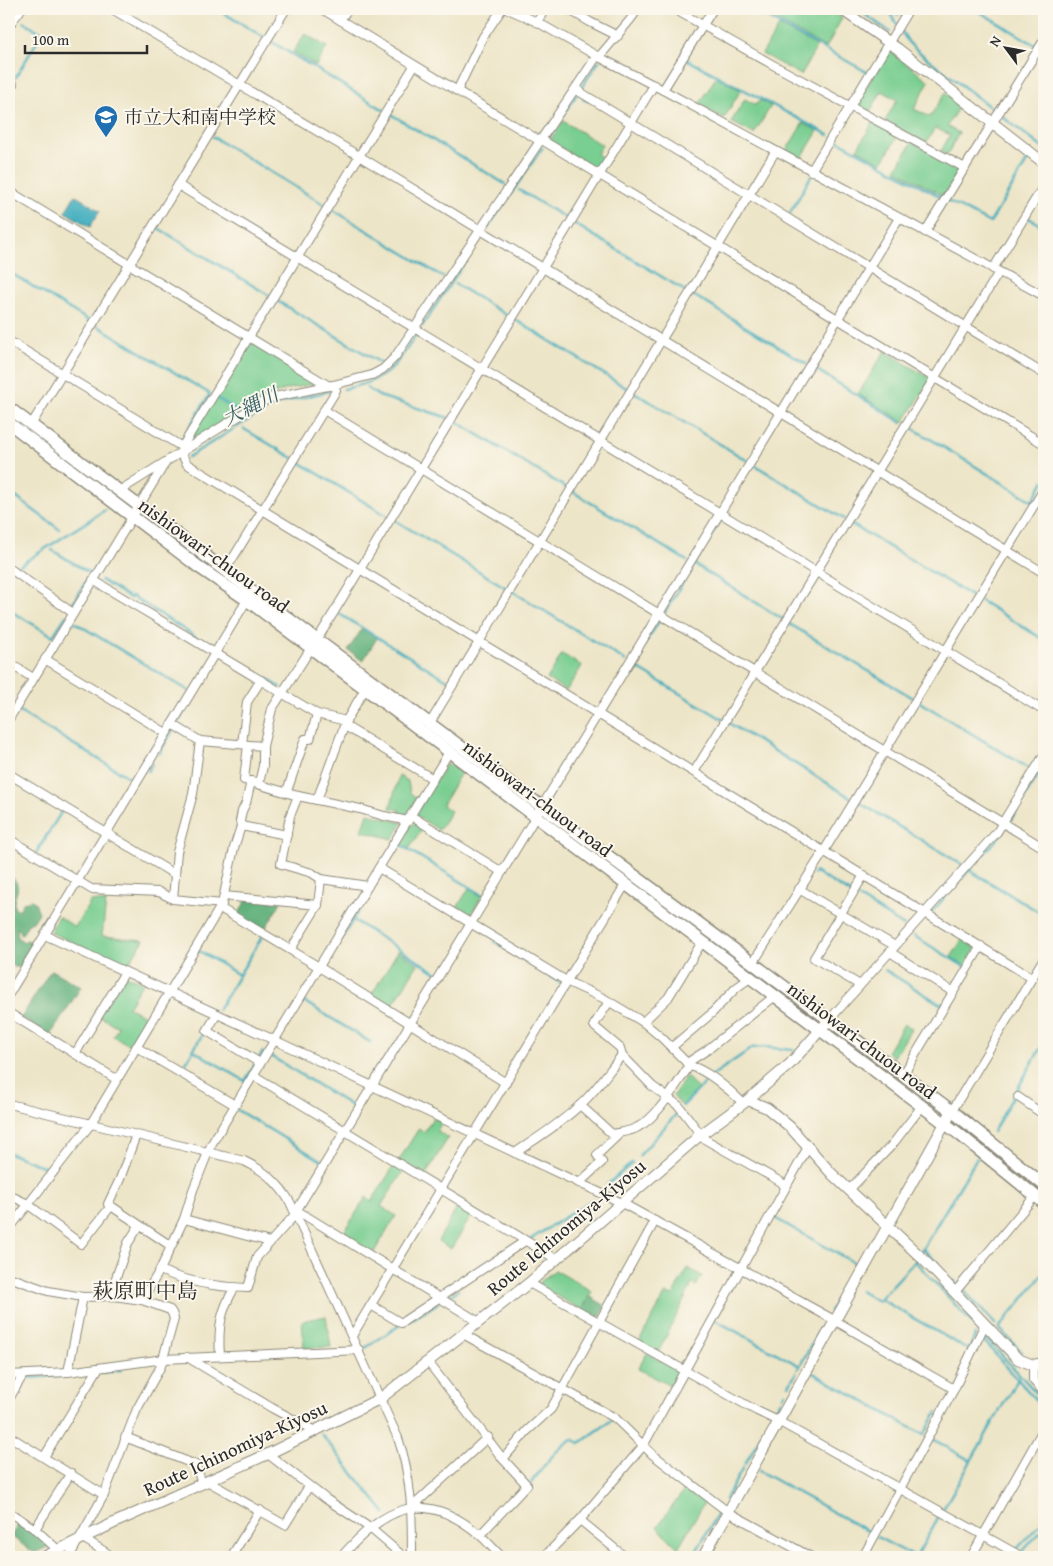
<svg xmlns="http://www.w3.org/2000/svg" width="1053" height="1566" font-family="'Gentium Book Plus','Noto Serif JP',serif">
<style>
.green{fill:#79ce91;stroke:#527c5e}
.forest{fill:#62b17b;stroke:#466e53}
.water{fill:#40adbd;stroke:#366c74}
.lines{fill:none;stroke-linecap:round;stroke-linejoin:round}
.stream{stroke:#40adbd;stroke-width:2.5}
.street-casing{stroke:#8c8879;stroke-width:10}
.secondary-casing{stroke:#8c8879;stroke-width:12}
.primary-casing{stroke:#8c8879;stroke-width:14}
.street{stroke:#fff;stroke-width:8}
.secondary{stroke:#fff;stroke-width:10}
.primary{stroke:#fff;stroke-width:11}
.labels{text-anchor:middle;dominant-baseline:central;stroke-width:4;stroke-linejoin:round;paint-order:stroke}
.poi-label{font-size:19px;fill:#2b2b2b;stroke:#fbf7ec;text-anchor:start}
.street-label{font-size:19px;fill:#2b2b2b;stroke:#fbf7ec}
.water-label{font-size:20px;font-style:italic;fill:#335f65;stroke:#fbf7ec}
.quarter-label{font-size:21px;fill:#2b2b2b;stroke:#fbf7ec}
</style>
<rect width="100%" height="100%" fill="#fbf7ec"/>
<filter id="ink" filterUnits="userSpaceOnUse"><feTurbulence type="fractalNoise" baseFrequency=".02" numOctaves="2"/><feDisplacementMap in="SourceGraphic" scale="10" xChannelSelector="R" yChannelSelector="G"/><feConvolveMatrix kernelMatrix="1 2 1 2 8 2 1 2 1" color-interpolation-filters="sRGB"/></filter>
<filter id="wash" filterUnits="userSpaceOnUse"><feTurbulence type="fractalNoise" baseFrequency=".0096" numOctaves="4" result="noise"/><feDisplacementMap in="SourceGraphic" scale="20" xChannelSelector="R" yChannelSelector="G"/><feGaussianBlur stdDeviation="1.12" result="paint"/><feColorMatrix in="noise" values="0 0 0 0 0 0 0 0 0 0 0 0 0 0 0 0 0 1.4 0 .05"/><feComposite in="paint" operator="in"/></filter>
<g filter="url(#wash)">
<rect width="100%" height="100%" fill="#ede5c7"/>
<g class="green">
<polygon points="756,9 829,9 842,18 826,48"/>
<polygon points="779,26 817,46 801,75 762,54"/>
<polygon points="305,34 327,47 316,66 293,52"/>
<polygon points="889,50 929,81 914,109 930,117 945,93 960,105 947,126 959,133 947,155 941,151 950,135 935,128 926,143 885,121 897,100 882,91 869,113 855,105"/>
<polygon points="716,77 741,90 724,118 699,105"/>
<polygon points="745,99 756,105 760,100 771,106 754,134 731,122"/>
<polygon points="563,121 602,145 597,154 605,159 599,169 597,170 550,141"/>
<polygon points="874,121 898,135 882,163 857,149"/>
<polygon points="803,123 818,131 801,159 786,151"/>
<polygon points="912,142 960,168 944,196 896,170"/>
<polygon points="250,341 319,383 288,389 271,395 241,412 215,397"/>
<polygon points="885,351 931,379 904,422 858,394"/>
<polygon points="215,398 240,413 186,446"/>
<polygon points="562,654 582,666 566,691 547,679"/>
<polygon points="447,763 461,773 442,805 451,811 439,830 418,817 416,813"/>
<polygon points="399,776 408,781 410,793 417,798 407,815 399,816 400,810 390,808"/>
<polygon points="368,813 402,823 393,839 362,831"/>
<polygon points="416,823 423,828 409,849 400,844 411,825"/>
<polygon points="469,888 482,896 468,919 455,911"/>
<polygon points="91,901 106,902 102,936 144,940 126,967 52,933 51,930 58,916 75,927"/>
<polygon points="963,938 977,946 965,966 951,957"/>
<polygon points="398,951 418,964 390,1009 370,997"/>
<polygon points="124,975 143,982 128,1007 150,1019 133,1047 113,1036 118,1027 99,1016"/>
<polygon points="904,1024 912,1028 894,1057 887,1052"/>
<polygon points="686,1076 698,1089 682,1106 673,1096"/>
<polygon points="433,1118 442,1122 437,1131 448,1138 425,1176 399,1160 419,1128 424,1132"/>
<polygon points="395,1164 404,1170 381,1206 396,1216 373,1254 342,1235 366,1197 372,1201"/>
<polygon points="460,1203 474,1212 451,1249 438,1241"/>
<polygon points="688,1268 702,1276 696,1286 692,1284 658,1353 639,1342 666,1293 672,1296"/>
<polygon points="555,1270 592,1291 582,1310 539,1286 539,1283"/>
<polygon points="326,1316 331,1347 304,1348 302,1321"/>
<polygon points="647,1353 679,1372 671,1386 638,1369"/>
<polygon points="688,1485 707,1498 678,1548 657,1527"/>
</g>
<g class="forest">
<polygon points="362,629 377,638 363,661 348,650"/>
<path d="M9 875C27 887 10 896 15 909H20L23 902 31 900 35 902 39 913 33 922 28 924 23 933 21 934 20 930 17 928 18 940 20 939 24 942 26 940 31 941 33 944 31 952 22 967H14L9 963Z"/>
<polygon points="247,899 281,902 264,931 238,915"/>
<polygon points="51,970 81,987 50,1036 21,1018"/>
<polygon points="589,1296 606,1306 600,1317 597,1318 582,1310"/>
<polygon points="20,1522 34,1531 50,1546 34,1553 11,1536"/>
</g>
<polygon class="water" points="75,195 100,211 90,227 65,212"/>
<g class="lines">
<g class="stream">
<polyline points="217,9 265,38"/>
<polyline points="751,9 867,72"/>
<polyline points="857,9 890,32"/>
<polyline points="888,9 897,25"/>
<polyline points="894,9 898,15"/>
<polyline points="975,9 1037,46"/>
<polyline points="900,29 909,43 919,52 1044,149"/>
<polyline points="272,42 384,110"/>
<polyline points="686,59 829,135"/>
<polyline points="16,77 42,33 24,22"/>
<polyline points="581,88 599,61"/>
<polyline points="583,99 588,101"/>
<polyline points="389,113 505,184"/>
<polyline points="213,137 325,205"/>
<polyline points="548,138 577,94"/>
<polyline points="833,138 943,198"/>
<polyline points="519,190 569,220"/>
<polyline points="948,201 990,223 1028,160"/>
<polyline points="330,208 443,277"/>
<polyline points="790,213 811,176"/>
<polyline points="1027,217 1044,227"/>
<polyline points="573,223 687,292"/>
<polyline points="158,228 270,296"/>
<polyline points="487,229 542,148"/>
<polyline points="9,272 91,322"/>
<polyline points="455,284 508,316"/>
<polyline points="693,295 807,364"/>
<polyline points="274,299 384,365"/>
<polyline points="514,319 628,389"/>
<polyline points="96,325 210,394 180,442"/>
<polyline points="422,326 482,236"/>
<polyline points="812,367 902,423"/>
<polyline points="367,388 379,396 449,418"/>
<path d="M344 389C387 380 393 370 416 335"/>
<polyline points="634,392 748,461"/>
<polyline points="215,397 238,411"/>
<polyline points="454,420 568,489"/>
<polyline points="909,426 1032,501 1044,481"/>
<polyline points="244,429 293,458"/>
<polyline points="188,457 263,411 280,403 329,391"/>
<polyline points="296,460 387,516"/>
<polyline points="753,464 844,519"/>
<polyline points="9,492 59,529"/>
<polyline points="573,492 687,561"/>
<polyline points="1040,500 1044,503"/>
<polyline points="393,519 508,589"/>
<polyline points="851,524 973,597"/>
<polyline points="52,550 91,574 72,604"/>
<polyline points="694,564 784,620"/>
<polyline points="17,567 105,510"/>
<polyline points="101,580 130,598 132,596 208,645"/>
<polyline points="512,591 626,661"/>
<polyline points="981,601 1044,640"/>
<polyline points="9,610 53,636 66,616"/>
<polyline points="336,612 449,681"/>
<polyline points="665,612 722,518"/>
<polyline points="74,622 189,691"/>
<polyline points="788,623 915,699"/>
<polyline points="642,648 662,617"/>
<polyline points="221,651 280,687"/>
<polyline points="632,665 724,720"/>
<polyline points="289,692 308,660"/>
<polyline points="918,701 1030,769"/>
<polyline points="9,710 11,707"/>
<polyline points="18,711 135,781"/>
<polyline points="603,714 618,687"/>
<polyline points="178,722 215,660"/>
<polyline points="727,722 853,799"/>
<polyline points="159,754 173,730"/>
<polyline points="148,771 152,764"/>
<polyline points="1038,775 1044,778"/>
<polyline points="857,801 961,864"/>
<polyline points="1010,822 1044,765"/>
<polyline points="399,844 483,895"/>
<polyline points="36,853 62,811"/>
<polyline points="969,870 1044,915"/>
<polyline points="814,874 815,872 850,893"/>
<polyline points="854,895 904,926"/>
<polyline points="931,913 1004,831"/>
<polyline points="353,920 437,973"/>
<polyline points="856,927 884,944"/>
<polyline points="914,936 965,967"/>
<polyline points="340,941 382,872"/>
<polyline points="495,942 562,984"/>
<polyline points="198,950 239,975"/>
<polyline points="885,970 942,1005 943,1003"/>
<polyline points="305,997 321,971"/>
<polyline points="303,1001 370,1042"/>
<polyline points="218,1010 262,937"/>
<polyline points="193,1050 245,1081 256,1063"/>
<polyline points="269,1055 355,1108"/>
<polyline points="259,1058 263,1052"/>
<polyline points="181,1071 205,1030"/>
<polyline points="713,1075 752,1048 764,1047 793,1050"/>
<polyline points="683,1106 709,1079"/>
<polyline points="237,1110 322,1161"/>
<polyline points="993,1132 1044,1042"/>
<polyline points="9,1153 52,1170 53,1168"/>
<polyline points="639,1156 679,1111"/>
<polyline points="607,1185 632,1163"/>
<polyline points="774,1215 773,1217 856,1264 830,1311"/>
<polyline points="531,1239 593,1199"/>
<polyline points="923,1249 938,1264"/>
<polyline points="920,1253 977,1158"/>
<polyline points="917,1258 915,1261 1044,1401"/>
<polyline points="953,1280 956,1283"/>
<polyline points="860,1291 878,1301 915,1261"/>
<polyline points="964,1291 995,1324"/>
<polyline points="447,1298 458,1290"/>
<polyline points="880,1299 969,1350"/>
<polyline points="715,1320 800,1366"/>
<polyline points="408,1322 438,1303"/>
<polyline points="999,1328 1044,1273"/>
<polyline points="999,1328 1022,1352"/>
<polyline points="982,1339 1044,1409"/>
<polyline points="362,1350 400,1325"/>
<polyline points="969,1350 975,1335"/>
<polyline points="798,1369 824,1322"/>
<polyline points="98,1373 121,1370"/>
<polyline points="813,1373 924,1435 937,1412"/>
<polyline points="9,1379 16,1379"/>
<polyline points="1040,1383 1039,1381 1044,1375"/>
<polyline points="21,1385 25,1378 89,1374"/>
<polyline points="789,1385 796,1373"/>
<polyline points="783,1396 785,1393"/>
<polyline points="774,1414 781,1400"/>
<polyline points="321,1434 386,1514"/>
<polyline points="931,1438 971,1461"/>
<polyline points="745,1464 767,1425"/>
<polyline points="759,1471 871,1533"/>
<path d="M531 1483C543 1467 555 1450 572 1439L580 1443 612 1420"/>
<polyline points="725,1500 743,1468"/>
<polyline points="942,1511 1018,1379"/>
<polyline points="877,1537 915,1557"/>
<polyline points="1015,1551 1044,1520"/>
<polyline points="693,1557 719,1511"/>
<polyline points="916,1557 939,1516"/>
<polyline points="1027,1557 1021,1553 1044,1528"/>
</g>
</g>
</g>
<g filter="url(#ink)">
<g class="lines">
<g class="street-casing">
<g id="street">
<polyline points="112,9 359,156 1044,573"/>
<polyline points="322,9 540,141"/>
<polyline points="508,9 537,22 597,56 663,90 1044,296"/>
<polyline points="568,9 590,22 618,36"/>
<polyline points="674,9 775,66 965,168"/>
<polyline points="340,20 348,9"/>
<polyline points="537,22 545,9"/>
<polyline points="599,57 630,20 638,9"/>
<polyline points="9,82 13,84"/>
<polyline points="575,89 1044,374"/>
<polyline points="663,90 713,9"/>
<polyline points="457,91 483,37 502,9"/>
<polyline points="542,140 1044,444"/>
<polyline points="811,171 909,9"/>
<polyline points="178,185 720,513 1044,711"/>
<polyline points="9,191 329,386"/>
<polyline points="925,232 1044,40"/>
<polyline points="993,269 1044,185"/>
<polyline points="9,341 182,447 181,453 187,464 1032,978"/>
<polyline points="324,410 1044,848"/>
<polyline points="31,425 286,9"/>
<polyline points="182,447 414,66"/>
<polyline points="119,491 255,406 270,398 289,394 333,385 372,375 383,369 395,357 597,56"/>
<polyline points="9,568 73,613"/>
<polyline points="225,571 334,394 336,390 333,385"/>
<polyline points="93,580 317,714 346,721"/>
<polyline points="317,640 654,85"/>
<polyline points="45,659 166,733"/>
<polyline points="9,663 33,678"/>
<polyline points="9,719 164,465"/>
<polyline points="430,723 775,152"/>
<polyline points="172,724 200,741"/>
<polyline points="345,726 433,779"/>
<polyline points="242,744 247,702 261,680"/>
<polyline points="248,745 244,780 298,796 360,809 384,816 408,821"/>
<polyline points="694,772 999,272"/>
<polyline points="9,774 174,874"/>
<polyline points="259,783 263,766 263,746"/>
<polyline points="287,791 305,739 310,739 317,714"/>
<polyline points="298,796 290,816 281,864 312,873 321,879 368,886"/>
<polyline points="317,800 346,721 365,689"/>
<polyline points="411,816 502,872"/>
<polyline points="241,826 287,835"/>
<polyline points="9,839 91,889 159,892 173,899"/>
<path d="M379 868 568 982 603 998 643 1022 662 1038 687 1063 688 1068C675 1086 658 1117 638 1127 630 1132 621 1132 612 1134L580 1105"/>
<polyline points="799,889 895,946"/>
<polyline points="224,896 318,905"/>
<polyline points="222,904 173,899 177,852 193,794 200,741 263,746 272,709 311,648"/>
<polyline points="220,908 319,967 506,1083"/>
<polyline points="45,935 274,1040 622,1203 834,1320 954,1389"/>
<polyline points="291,949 318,905 321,879"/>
<polyline points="890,952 953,992"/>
<polyline points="753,963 824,851 1044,489"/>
<polyline points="860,985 814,958 864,875"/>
<polyline points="9,994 247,600"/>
<polyline points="609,1002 594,1025 595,1027 620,1048 622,1055 652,1086 679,1106 701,1135"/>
<polyline points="9,1013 116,1079"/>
<polyline points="217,1014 207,1031 260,1063"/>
<polyline points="830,1019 997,832 1044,755"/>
<polyline points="643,1022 668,998 702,942"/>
<polyline points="136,1047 235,1105"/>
<polyline points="672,1047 711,1014 736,988 750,978"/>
<polyline points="75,1054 125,972"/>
<polyline points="687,1063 707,1050 775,996"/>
<path d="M688 1066C704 1067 732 1092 743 1103"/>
<polyline points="253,1075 556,1259"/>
<polyline points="903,1075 981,946"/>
<polyline points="1018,1097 1044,1115"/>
<path d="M9 1104 244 1161C265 1171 278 1182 290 1202L398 1438C412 1478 412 1515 412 1557"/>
<polyline points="952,1111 1044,958"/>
<polyline points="136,1135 120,1179 108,1204 171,1246"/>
<polyline points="699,1136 781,1182 785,1187"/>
<path d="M515 1153C537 1138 560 1124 580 1105 596 1091 608 1072 622 1055"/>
<polyline points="579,1183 602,1162 597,1155 617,1136 618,1133"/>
<polyline points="849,1190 892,1145 922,1106"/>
<polyline points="9,1195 26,1203 81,1244 111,1206"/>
<polyline points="296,1210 479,1322"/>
<polyline points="184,1219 270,1242"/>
<polyline points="9,1229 90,1125 222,904 234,848 241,826 240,821 242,811 246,803 251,781"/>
<path d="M160 1270C188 1283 217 1287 248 1288L257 1257 292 1218 899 218"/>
<polyline points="9,1277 48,1291 83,1297 114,1296 142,1300 170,1310 172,1313 174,1319 161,1366 137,1409 104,1495 69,1557"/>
<polyline points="529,1283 757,1411 778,1421 1017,1554"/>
<polyline points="955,1292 1035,1196"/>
<polyline points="110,1295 128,1243 139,1226"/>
<polyline points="142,1300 160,1270 184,1219 193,1190 211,1145 449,752"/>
<polyline points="371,1305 401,1323 525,1241"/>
<polyline points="463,1334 615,1418 652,1454 728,1512 811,1557"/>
<polyline points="352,1336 625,885"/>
<path d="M220 1356C218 1328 220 1312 235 1287"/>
<polyline points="187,1357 272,1408 315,1431"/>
<polyline points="428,1362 503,1459 527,1485 480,1535"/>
<polyline points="1033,1365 1033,1380 1044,1392"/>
<polyline points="68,1372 83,1297"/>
<polyline points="9,1375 68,1372 164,1359 359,1350"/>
<polyline points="9,1399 23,1375"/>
<polyline points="9,1436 104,1495"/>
<polyline points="125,1437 196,1465 202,1484"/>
<polyline points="268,1454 326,1499 370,1528 404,1557"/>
<polyline points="44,1457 98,1369"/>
<polyline points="503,1459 527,1431 551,1409 655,1221"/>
<polyline points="207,1481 285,1525 309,1486"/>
<polyline points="412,1507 488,1437"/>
<polyline points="9,1512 35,1529 58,1550"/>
<polyline points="580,1520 625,1557"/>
<polyline points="35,1529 71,1473"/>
<polyline points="83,1538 113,1557"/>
<polyline points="231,1557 260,1510"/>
<path d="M341 1557C385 1507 423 1487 480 1535 488 1542 494 1550 502 1557"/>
<polyline points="544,1557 580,1520 643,1446 808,1147"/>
<polyline points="863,1557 954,1389 985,1324"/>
<polyline points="971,1557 1044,1428"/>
</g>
</g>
<g class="secondary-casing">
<g id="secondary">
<polyline points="841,9 898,49 1044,163"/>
<polyline points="9,24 20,9"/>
<polyline points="748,1100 767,1108 790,1127 832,1174 923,1259 1018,1359 1033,1365 1044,1363"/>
<polyline points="44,1557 116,1522 268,1454 381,1398 529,1283 699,1136 748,1100 790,1064 830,1019"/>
<polyline points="703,1557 952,1111"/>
</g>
</g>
<g class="primary-casing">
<g id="primary">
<polyline points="9,408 317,640 952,1111 1044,1185"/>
<polyline points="9,423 200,568 247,600 959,1134 1044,1203"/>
</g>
</g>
<use href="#street" class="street"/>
<use href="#secondary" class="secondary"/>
<use href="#primary" class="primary"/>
</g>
</g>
<defs>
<g id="school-pin" transform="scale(1.25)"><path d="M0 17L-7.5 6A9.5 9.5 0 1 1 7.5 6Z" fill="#1f6fb2" stroke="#fbf7ec"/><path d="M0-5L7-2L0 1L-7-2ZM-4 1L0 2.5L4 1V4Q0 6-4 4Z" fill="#fff"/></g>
</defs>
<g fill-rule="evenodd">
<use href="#school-pin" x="106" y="117"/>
</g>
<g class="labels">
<g class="poi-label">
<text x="124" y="117">市立大和南中学校</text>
</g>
<g class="street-label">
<text transform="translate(214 555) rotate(36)">nishiowari-chuou road</text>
<text transform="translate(538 798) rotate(37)">nishiowari-chuou road</text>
<text transform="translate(862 1040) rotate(37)">nishiowari-chuou road</text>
<text transform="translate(566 1227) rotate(-40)">Route Ichinomiya-Kiyosu</text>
<text transform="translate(235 1448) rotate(-25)">Route Ichinomiya-Kiyosu</text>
</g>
<g class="water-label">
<text transform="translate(250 406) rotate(-27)">大縄川</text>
</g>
<g class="quarter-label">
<text x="145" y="1290">萩原町中島</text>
</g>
</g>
<rect width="1053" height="1566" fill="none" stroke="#fbf7ec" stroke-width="30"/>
<g transform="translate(1006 48) rotate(302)" stroke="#fbf7ec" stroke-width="4" paint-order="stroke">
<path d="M0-4L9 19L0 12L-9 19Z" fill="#2b2b2b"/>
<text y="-8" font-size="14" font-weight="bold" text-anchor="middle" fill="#2b2b2b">N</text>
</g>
<path d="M25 45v8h122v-8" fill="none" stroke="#2b2b2b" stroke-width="2.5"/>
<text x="32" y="45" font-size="15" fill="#2b2b2b" stroke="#fbf7ec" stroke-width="4" paint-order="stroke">100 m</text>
</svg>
